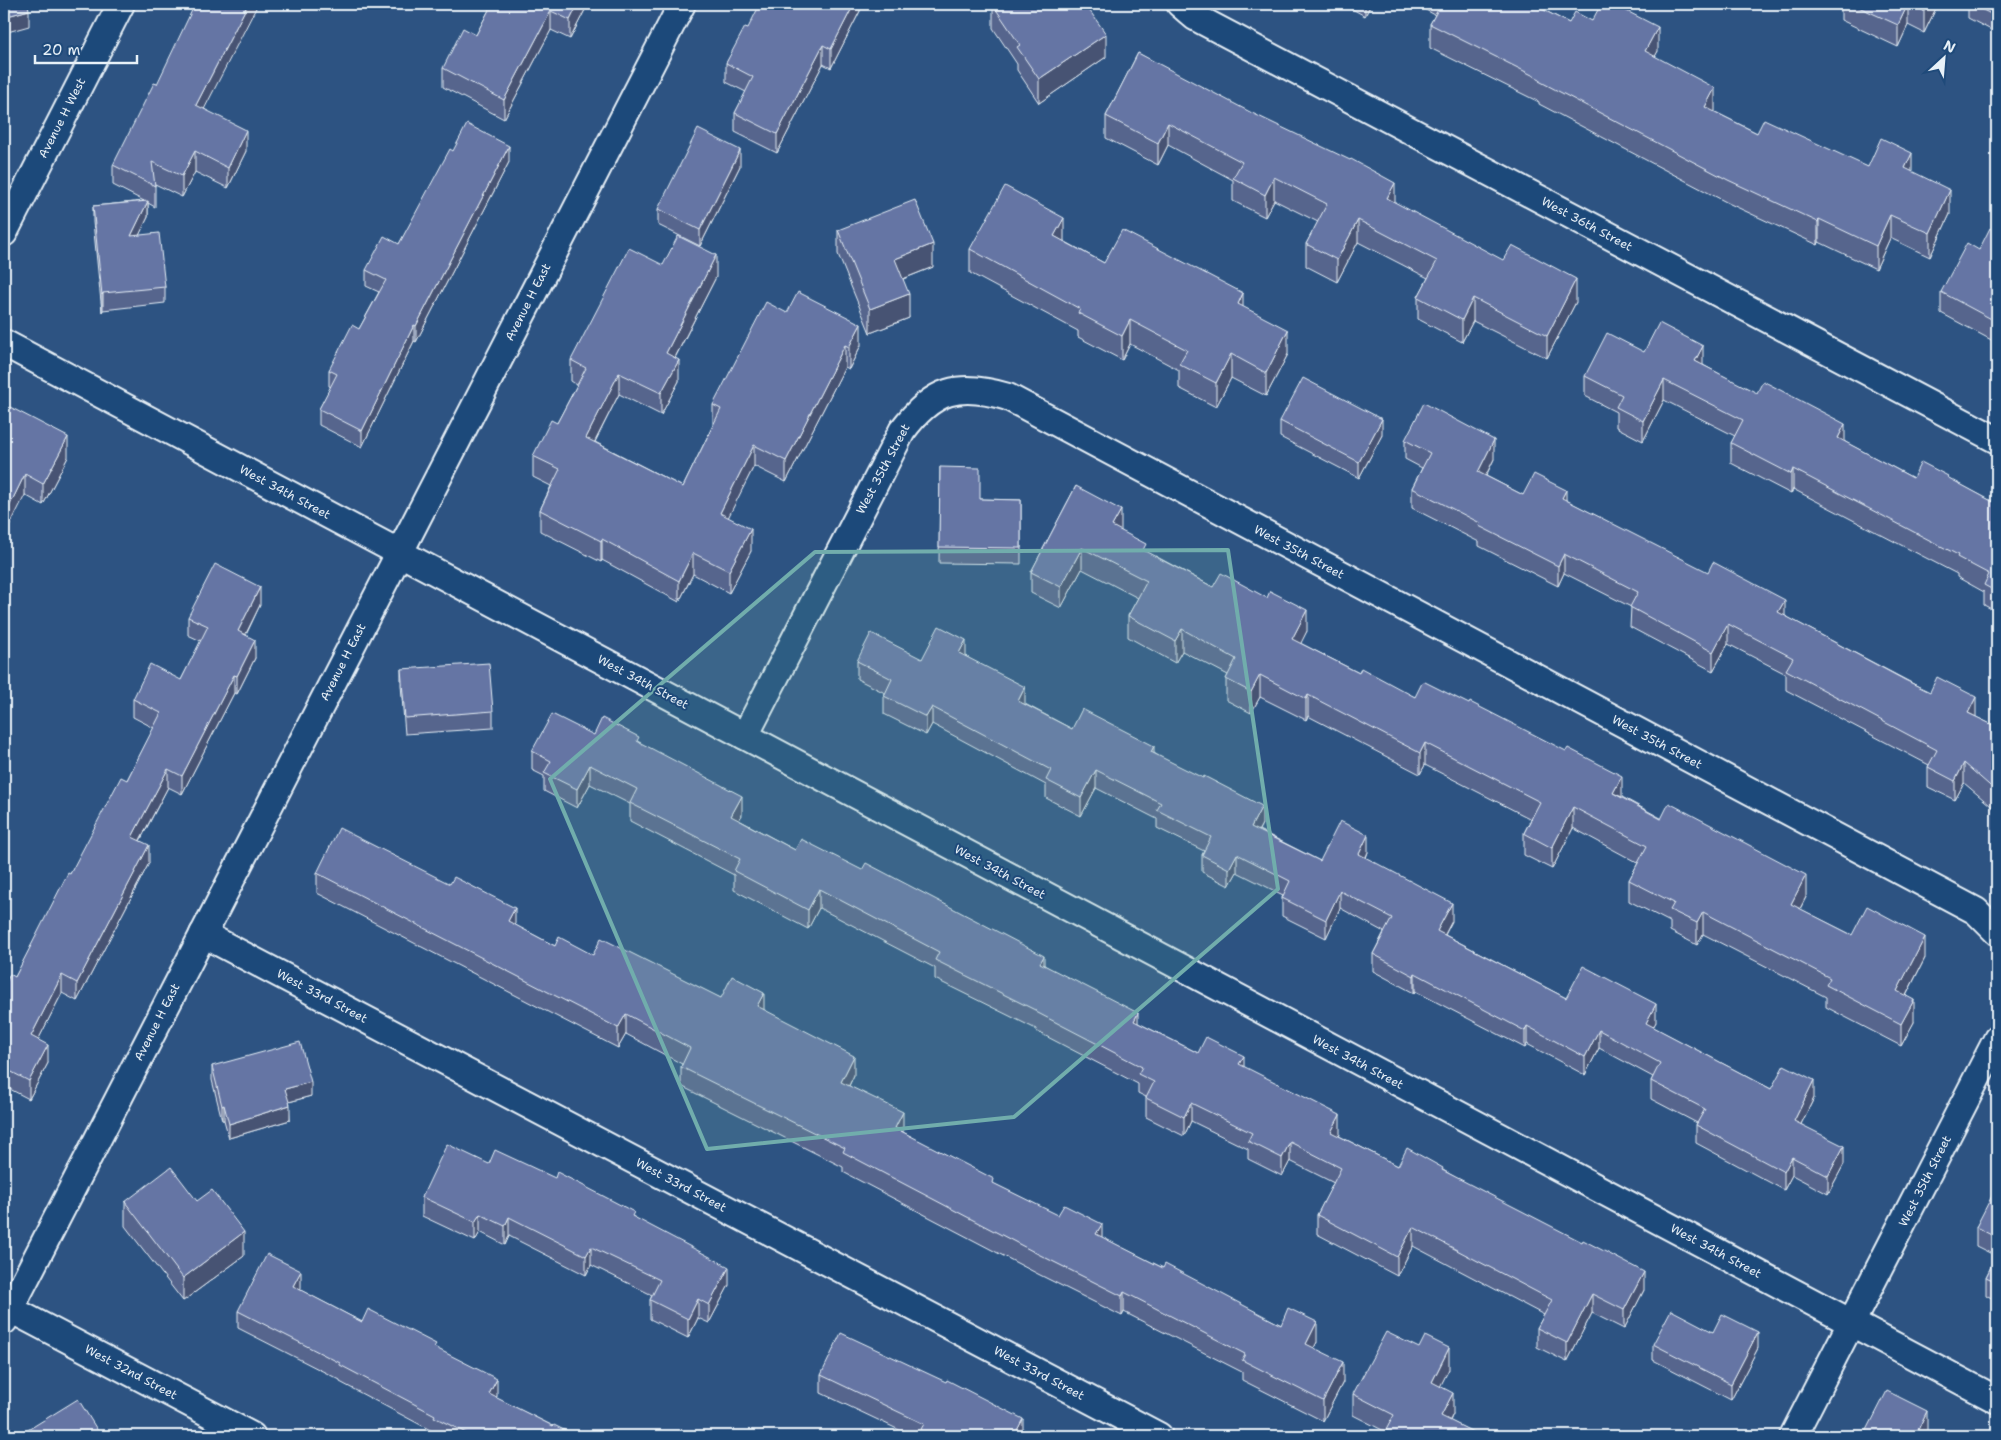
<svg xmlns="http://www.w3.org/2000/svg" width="2001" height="1440" font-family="'Shantell Sans',sans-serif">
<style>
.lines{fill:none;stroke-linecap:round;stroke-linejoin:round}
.minor-casing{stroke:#e8f1f8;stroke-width:30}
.minor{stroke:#1f4a7a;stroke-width:26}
.wall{fill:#57658d;stroke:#e8f1f8}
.shaded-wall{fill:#475273;stroke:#e8f1f8}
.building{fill:#6575a4;stroke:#e8f1f8}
.marked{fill:#71adac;fill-opacity:0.2;stroke:#71adac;stroke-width:4;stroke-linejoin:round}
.labels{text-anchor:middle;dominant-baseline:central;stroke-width:4;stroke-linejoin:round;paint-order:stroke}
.street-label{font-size:12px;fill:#e8f1f8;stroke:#1f4a7a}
</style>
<rect width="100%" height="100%" fill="#2d5382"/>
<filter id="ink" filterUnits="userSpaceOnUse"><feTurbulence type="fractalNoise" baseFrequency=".02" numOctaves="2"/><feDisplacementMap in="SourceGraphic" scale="10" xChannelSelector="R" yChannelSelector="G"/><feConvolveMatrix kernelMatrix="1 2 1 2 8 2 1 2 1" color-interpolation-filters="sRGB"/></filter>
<g filter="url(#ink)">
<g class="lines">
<g class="minor-casing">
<g id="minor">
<polyline points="1180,4 1195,17 1997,440"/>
<polyline points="4,233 121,4"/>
<polyline points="4,343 1997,1400"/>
<path d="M745 736 902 431C933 389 959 382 1008 397L1976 911 1997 932"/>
<polyline points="203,934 1159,1436"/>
<polyline points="10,1309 252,1436"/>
<polyline points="4,1321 682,4"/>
<polyline points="1793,1436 1997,1039"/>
</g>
</g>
<use href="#minor" class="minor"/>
</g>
<g class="wall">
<polygon points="492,4 588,4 570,39 551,30 504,119 443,87 443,68 476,35"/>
<polygon points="860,4 860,11 831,68 823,64 777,153 735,132 735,113 746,92 726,82 726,63 748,28"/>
<polygon points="1343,4 1371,4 1365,16"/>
<polygon points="1415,4 1532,4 1569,23 1592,21 1658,51 1655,56 1715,112 1757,133 1868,167 1912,172 1950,214 1930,257 1890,238 1876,269 1819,242 1818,245 1728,203 1539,104 1539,102 1430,48 1430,24 1435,15"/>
<polygon points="1841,4 1938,4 1924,33 1908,25 1898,47 1841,20"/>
<polygon points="1968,4 1997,4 1997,33 1968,18"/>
<polygon points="993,5 1106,57 1039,103 1017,70 1017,64 993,28"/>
<polygon points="1138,53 1395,203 1576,302 1547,358 1473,321 1462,342 1418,319 1418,297 1428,278 1358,242 1337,282 1306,266 1306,244 1318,222 1274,200 1265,217 1233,201 1233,180 1168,145 1158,165 1106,138 1106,116"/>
<polygon points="205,109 246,151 228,188 195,172 182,197 155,184 155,207 148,203 148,217 139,235 165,287 165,303 103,310 102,312 93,222 93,206 144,201 113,185 113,165"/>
<polygon points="453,151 509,162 416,342 414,341 362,447 319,425 319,409 331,387 329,386 329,370 359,329 379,292 366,286 366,270 399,244"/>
<polygon points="740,166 700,246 658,225 658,209"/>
<polygon points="838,230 933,267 903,279 909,318 870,333 838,254"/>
<polygon points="1997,232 1997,343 1941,313 1941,292 1979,250"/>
<polygon points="1064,241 1104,263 1243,307 1288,354 1266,396 1231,378 1216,407 1179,388 1179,370 1130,344 1122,360 1078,337 1078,331 970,273 970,249"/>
<polygon points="663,265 716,277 675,358 679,381 661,415 619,394 595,442 683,487 713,425 713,405 787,313 861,345 849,369 845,367 786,482 754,466 728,517 751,551 729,593 693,574 679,602 602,560 601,562 540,531 540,510 551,486 533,477 533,456 557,423 577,385 571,381 571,360"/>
<polygon points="1644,352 1703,365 1845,442 1913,478 1948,478 1997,504 1997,612 1984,605 1984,592 1957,577 1957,574 1793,489 1791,494 1731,463 1731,443 1735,436 1664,400 1643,441 1616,427 1616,412 1585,396 1585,376"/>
<polygon points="4,419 68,457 43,505 25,495"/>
<polygon points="1280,421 1382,435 1359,478 1280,437"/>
<polygon points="1405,440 1494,459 1486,476 1523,495 1566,500 1785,616 1976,717 1997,727 1997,811 1964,783 1955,800 1928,787 1928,767 1929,765 1786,690 1786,674 1728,644 1713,671 1630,627 1631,607 1564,573 1558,586 1479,546 1479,542 1412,508 1412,488 1422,468 1405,459"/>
<polygon points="940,467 980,499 1021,500 1021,564 939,563"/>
<polygon points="1076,486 1121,531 1146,551 1213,587 1307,631 1300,643 1359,673 1415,697 1622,797 1806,897 1800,909 1852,935 1925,958 1906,996 1914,1022 1901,1046 1826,1007 1826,997 1703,934 1697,945 1670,931 1670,922 1629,901 1629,880 1638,863 1573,828 1552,869 1524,855 1524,833 1531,819 1425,765 1420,774 1308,716 1306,720 1260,697 1251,713 1226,700 1226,679 1228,675 1182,651 1175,663 1128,637 1128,616 1138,598 1082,569 1061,608 1031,593 1031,572"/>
<polygon points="260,605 246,635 255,658 237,694 234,693 182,794 168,787 140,841 149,863 77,1001 62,993 38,1040 48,1063 29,1099 4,1086 4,987 15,977 70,874 127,780 154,728 133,717 133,699 181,680 201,641 188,635 188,617"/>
<polygon points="966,656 1025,704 1072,729 1154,753 1262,824 1259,830 1320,861 1368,852 1366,858 1452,921 1445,935 1566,998 1656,1022 1653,1027 1771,1089 1814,1098 1801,1124 1844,1164 1828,1194 1792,1175 1784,1190 1696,1143 1696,1125 1697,1123 1651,1099 1651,1081 1653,1077 1599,1048 1585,1075 1527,1044 1525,1048 1415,991 1414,993 1373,971 1373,954 1384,932 1340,908 1326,938 1282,916 1282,898 1283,895 1237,872 1229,886 1202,872 1202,855 1204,851 1157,828 1157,819 1096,788 1081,816 1046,798 1046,785 932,724 926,735 884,714 884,696 885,693 857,679 857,661 922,659"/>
<polygon points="401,669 493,711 493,728 405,734 401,685"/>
<polygon points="639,742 742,815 739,820 795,850 1044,965 1138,1023 1198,1053 1244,1067 1340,1134 1339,1136 1398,1166 1443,1170 1644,1290 1624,1329 1592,1313 1567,1362 1537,1347 1537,1328 1544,1315 1413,1246 1397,1276 1317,1234 1317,1215 1334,1183 1290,1161 1282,1176 1248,1159 1248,1149 1191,1121 1184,1136 1146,1117 1146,1097 1138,1093 1138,1084 1036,1031 1036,1029 935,979 935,968 819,908 808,929 734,890 734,875 630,821 630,804 590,784 577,808 544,791 544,776 532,770 532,751"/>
<polygon points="317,873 515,925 555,946 593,955 721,998 764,1010 854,1075 849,1086 903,1132 994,1184 1163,1268 1317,1342 1314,1348 1343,1382 1323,1421 1242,1380 1242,1372 1124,1312 1122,1316 1038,1274 843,1172 843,1167 681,1086 681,1067 682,1064 626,1034 618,1048 317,893"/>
<polygon points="212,1066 311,1096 289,1102 290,1120 229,1138 224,1120 222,1120 212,1080"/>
<polygon points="489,1164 634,1217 729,1285 709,1323 698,1318 688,1338 650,1319 650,1300 652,1295 591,1265 586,1275 509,1236 505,1245 480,1232 475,1241 422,1216 422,1197"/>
<polygon points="1997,1191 1997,1301 1986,1295 1986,1277 1996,1256 1976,1246 1976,1227"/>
<polygon points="197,1201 244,1256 183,1301 125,1226 125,1202"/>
<polygon points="301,1289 300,1290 362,1322 436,1348 497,1396 496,1398 553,1426 576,1436 438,1436 434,1434 434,1432 340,1382 340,1380 238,1328 238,1311"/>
<polygon points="1713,1332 1758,1348 1731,1400 1653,1360 1653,1344"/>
<polygon points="1449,1369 1440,1386 1453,1414 1450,1421 1481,1436 1386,1436 1386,1432 1353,1415 1353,1394"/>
<polygon points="821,1375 1023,1436 912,1436 821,1393"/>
</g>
<g class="shaded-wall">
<polygon points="248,4 258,4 196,125 196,105"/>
<polygon points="578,4 588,4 570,39 570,20"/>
<polygon points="854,4 860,4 860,11 831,68 831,49"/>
<polygon points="1365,4 1371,4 1365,16"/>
<polygon points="1908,4 1908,25 1898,47 1898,25"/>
<polygon points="1928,4 1938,4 1924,33 1924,11"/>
<polygon points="29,10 29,26 4,33 4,17"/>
<polygon points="551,11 551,30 504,119 504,100"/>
<polygon points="1658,27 1658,51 1645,75 1645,51"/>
<polygon points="1106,34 1106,57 1039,103 1039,79"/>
<polygon points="823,45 823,64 777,153 777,134"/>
<polygon points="1715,88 1715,111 1705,130 1705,107"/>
<polygon points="1168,123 1168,145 1158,165 1158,143"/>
<polygon points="246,130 246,151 228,188 228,168"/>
<polygon points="509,146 509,162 416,342 416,326"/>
<polygon points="740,150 740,166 700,246 700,230"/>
<polygon points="195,151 195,172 182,197 182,176"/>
<polygon points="1912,153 1912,176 1905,168"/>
<polygon points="1274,177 1274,200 1265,217 1265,195"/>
<polygon points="1395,183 1395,205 1387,198"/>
<polygon points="1950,190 1950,214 1930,257 1930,233"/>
<polygon points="148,201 148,217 131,252 131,236"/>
<polygon points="1890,215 1890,238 1876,269 1876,246"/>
<polygon points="1064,218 1064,242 1054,236"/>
<polygon points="1819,219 1819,242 1818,245 1818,222"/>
<polygon points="1358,220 1358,242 1337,282 1337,260"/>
<polygon points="933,244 933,267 895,282 895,259"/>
<polygon points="716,255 716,277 666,375 666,353"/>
<polygon points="1576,279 1576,302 1547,358 1547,336"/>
<polygon points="103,293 103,310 102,312 102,295"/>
<polygon points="1243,293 1243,317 1238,304"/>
<polygon points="909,294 909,318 870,333 870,309"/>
<polygon points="1473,298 1473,321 1462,342 1462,320"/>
<polygon points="1130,320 1130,344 1122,360 1122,336"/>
<polygon points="861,324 861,345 849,369 849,347"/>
<polygon points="414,325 414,341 362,447 362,431"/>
<polygon points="1288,330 1288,354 1266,396 1266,373"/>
<polygon points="845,345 845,367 786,482 786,461"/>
<polygon points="1703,346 1703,366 1695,361"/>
<polygon points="1231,354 1231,378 1216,407 1216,383"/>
<polygon points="679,360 679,381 661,415 661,393"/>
<polygon points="619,373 619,394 586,459 586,438"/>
<polygon points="1664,380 1664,400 1643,441 1643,421"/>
<polygon points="1382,419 1382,435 1359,478 1359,462"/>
<polygon points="1845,424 1845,444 1838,438"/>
<polygon points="68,437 68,457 43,505 43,484"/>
<polygon points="1494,440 1494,459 1478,491 1478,472"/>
<polygon points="754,445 754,466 720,534 720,513"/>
<polygon points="1793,469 1793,489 1791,494 1791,474"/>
<polygon points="25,474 25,495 4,537 4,517"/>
<polygon points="1566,490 1566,510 1562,498"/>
<polygon points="1121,510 1121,532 1112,526"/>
<polygon points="751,529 751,551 729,593 729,571"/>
<polygon points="602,539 602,560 601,562 601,541"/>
<polygon points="1082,548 1082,569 1061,608 1061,587"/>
<polygon points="693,553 693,574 679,602 679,581"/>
<polygon points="1564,554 1564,573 1558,586 1558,566"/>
<polygon points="260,587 260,605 238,650 238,631"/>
<polygon points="1785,600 1785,619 1778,612"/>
<polygon points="1307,610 1307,631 1292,661 1292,639"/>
<polygon points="1728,624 1728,644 1713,671 1713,652"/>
<polygon points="1182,629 1182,651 1175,663 1175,641"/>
<polygon points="255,640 255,658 237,694 237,676"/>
<polygon points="966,640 966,658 959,653"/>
<polygon points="234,675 234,693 182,794 182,776"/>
<polygon points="1260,675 1260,697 1251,713 1251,692"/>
<polygon points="1025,687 1025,705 1018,701"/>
<polygon points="1308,695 1308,716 1306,720 1306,699"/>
<polygon points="1976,697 1976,717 1968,713"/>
<polygon points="932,707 932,724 926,735 926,717"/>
<polygon points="1425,743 1425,765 1420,774 1420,753"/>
<polygon points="1154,746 1154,764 1151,752"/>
<polygon points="1964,763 1964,783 1955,800 1955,781"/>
<polygon points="590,765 590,784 577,808 577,789"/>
<polygon points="168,769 168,787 132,855 132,837"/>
<polygon points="1096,770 1096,788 1081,816 1081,798"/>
<polygon points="1622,776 1622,797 1613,793"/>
<polygon points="742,796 742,815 731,835 731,816"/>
<polygon points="1262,806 1262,824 1251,844 1251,827"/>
<polygon points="1573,807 1573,828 1552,869 1552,848"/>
<polygon points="1368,835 1368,852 1359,872 1359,854"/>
<polygon points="149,845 149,863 77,1001 77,983"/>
<polygon points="1237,854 1237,872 1229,886 1229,869"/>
<polygon points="1806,875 1806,897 1791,926 1791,904"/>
<polygon points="819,889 819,908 808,929 808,910"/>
<polygon points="1340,891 1340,908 1326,938 1326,920"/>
<polygon points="1452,903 1452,921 1437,949 1437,931"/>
<polygon points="515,908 515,928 508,921"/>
<polygon points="1703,912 1703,934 1697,945 1697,923"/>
<polygon points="1925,937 1925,958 1897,1013 1897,991"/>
<polygon points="1044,956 1044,974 1040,963"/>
<polygon points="1415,973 1415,991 1414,993 1414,976"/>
<polygon points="62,975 62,993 31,1054 31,1036"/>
<polygon points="764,993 764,1012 757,1006"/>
<polygon points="1914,1000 1914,1022 1901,1046 1901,1024"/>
<polygon points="1656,1004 1656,1022 1646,1041 1646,1023"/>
<polygon points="1138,1013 1138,1032 1134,1021"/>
<polygon points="626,1014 626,1034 618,1048 618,1028"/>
<polygon points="1527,1026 1527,1044 1525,1048 1525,1031"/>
<polygon points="1599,1030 1599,1048 1585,1075 1585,1057"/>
<polygon points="48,1045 48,1063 29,1099 29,1081"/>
<polygon points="854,1056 854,1075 841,1102 841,1082"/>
<polygon points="1244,1056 1244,1075 1239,1064"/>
<polygon points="1814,1080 1814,1098 1794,1138 1794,1121"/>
<polygon points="311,1082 311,1096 285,1103 285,1089"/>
<polygon points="1191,1103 1191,1121 1184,1136 1184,1117"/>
<polygon points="224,1105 224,1120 222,1120 222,1106"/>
<polygon points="290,1105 290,1120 229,1138 229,1124"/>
<polygon points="903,1112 903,1132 895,1128"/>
<polygon points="1340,1115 1340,1134 1331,1150 1331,1132"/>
<polygon points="1290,1142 1290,1161 1282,1176 1282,1158"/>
<polygon points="1844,1146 1844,1164 1828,1194 1828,1176"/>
<polygon points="1792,1157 1792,1175 1784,1190 1784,1172"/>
<polygon points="480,1214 480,1232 475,1241 475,1222"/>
<polygon points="509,1217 509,1236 505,1245 505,1226"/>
<polygon points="1102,1224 1102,1243 1096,1234"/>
<polygon points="1413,1227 1413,1246 1397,1276 1397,1257"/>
<polygon points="244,1232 244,1256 183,1301 183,1278"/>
<polygon points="591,1247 591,1265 586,1275 586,1256"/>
<polygon points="729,1267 729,1285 709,1323 709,1305"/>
<polygon points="301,1271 301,1289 293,1304 293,1286"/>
<polygon points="1644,1272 1644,1290 1624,1329 1624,1310"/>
<polygon points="1124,1292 1124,1312 1122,1316 1122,1296"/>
<polygon points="1592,1294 1592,1313 1567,1362 1567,1343"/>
<polygon points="698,1299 698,1318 688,1338 688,1319"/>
<polygon points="1317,1322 1317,1342 1306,1363 1306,1344"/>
<polygon points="1758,1332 1758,1348 1731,1400 1731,1384"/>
<polygon points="1449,1348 1449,1369 1432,1403 1432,1382"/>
<polygon points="1343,1362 1343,1382 1323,1421 1323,1401"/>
<polygon points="497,1379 497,1396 489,1411 489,1394"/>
<polygon points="1453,1393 1453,1414 1442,1436 1441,1416"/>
<polygon points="1927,1411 1927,1432 1925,1436 1915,1436"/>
<polygon points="1023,1419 1023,1436 1014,1436"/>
</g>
<g class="building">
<polygon points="4,4 28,4 29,10 4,17"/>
<polygon points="195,4 248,4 196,105 246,130 228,168 195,151 182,176 152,162 155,186 113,165 154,83 157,84"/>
<polygon points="492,4 578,4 570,20 551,11 504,100 443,68 463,28 476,35"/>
<polygon points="760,4 854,4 831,49 823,45 777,134 735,113 753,77 726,63 745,27 748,28"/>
<polygon points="994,4 1085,4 1106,34 1039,79 1017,47 1020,45 993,5"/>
<polygon points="1441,4 1532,4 1569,23 1575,12 1592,21 1601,4 1613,4 1658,27 1645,51 1715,88 1705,107 1757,133 1764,119 1868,167 1881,138 1912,153 1905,168 1950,190 1930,233 1890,215 1876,246 1819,219 1818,222 1728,180 1539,81 1540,79 1430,24"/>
<polygon points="1852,4 1908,4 1898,25"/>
<polygon points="1909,4 1928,4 1924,11"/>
<polygon points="1971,4 1997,4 1997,17"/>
<polygon points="1138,53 1250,112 1350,160 1351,159 1395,183 1387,198 1503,260 1512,245 1576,279 1547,336 1473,298 1462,320 1418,297 1437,261 1358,220 1337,260 1306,244 1327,204 1274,177 1265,195 1233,178 1242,162 1168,123 1158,143 1106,116"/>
<polygon points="467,124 509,146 416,326 414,325 362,431 319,409 337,374 329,370 352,325 359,329 386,280 366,270 384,236 399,244 450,149 453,151"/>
<polygon points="698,129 740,150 700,230 658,209"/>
<polygon points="1005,186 1064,218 1054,236 1104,263 1122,230 1243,293 1238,304 1288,330 1266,373 1231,354 1216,383 1179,364 1187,350 1130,320 1122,336 1078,313 1080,309 970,249"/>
<polygon points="915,200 933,244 895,259 909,294 870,309 838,230"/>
<polygon points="148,201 131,236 159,233 165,287 103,293 102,295 93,206"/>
<polygon points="1990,228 1997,232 1997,322 1941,292 1967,243 1979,250"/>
<polygon points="678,236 716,255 666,353 679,360 661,393 619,373 586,438 683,487 721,409 713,405 766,302 787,313 798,292 861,324 849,347 845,345 786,461 754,445 720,513 751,529 729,571 693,553 679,581 602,539 601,541 540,510 560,469 533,456 551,420 557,423 586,368 571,360 629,248 663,265"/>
<polygon points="1659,323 1703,346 1695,361 1757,393 1763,381 1845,424 1838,438 1913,478 1921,462 1948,476 1947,477 1997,504 1997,592 1984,585 1989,574 1957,557 1958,555 1793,469 1791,474 1731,443 1743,420 1664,380 1643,421 1616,407 1622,395 1585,376 1607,333 1644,352"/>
<polygon points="1303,378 1382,419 1359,462 1280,421"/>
<polygon points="1424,403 1494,440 1478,472 1523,495 1534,474 1566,490 1562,498 1708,572 1713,562 1785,600 1778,612 1905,680 1930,692 1937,677 1976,697 1968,713 1997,727 1997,792 1964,763 1955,781 1928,767 1937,750 1786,670 1793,658 1728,624 1713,652 1630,607 1638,592 1564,554 1558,566 1479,526 1480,523 1412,488 1430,453 1405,440"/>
<polygon points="10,407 68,437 43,484 25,474 4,517 4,419"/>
<polygon points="940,467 980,468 980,499 1021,500 1021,548 939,547"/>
<polygon points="1076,486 1121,510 1112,526 1146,544 1143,550 1213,587 1221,573 1267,598 1270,591 1307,610 1292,639 1359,673 1361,668 1415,697 1423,681 1469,704 1470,702 1566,751 1568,748 1622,776 1613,793 1661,819 1669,803 1806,875 1791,904 1852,935 1867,906 1925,937 1897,991 1914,1000 1901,1024 1826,985 1830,978 1703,912 1697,923 1670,910 1674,903 1629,880 1647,846 1573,807 1552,848 1524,833 1540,802 1425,743 1420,753 1308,695 1306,699 1260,675 1251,692 1226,679 1236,659 1182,629 1175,641 1128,616 1147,581 1082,548 1061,587 1031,572"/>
<polygon points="215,564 260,587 238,631 255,640 237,676 234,675 182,776 168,769 132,837 149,845 77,983 62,975 31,1036 48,1045 29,1081 4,1068 4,987 10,974 15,977 68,873 70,874 121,777 127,780 161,713 133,699 150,664 181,680 208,626 188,617"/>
<polygon points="939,626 966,640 959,653 1025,687 1018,701 1072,729 1082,709 1154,746 1151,752 1203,778 1204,776 1262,806 1251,827 1320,861 1340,821 1368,835 1359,854 1452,903 1437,931 1566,998 1583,966 1656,1004 1646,1023 1771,1089 1784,1065 1814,1080 1794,1121 1844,1146 1828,1176 1792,1157 1784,1172 1696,1125 1705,1109 1651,1081 1660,1063 1599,1030 1585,1057 1527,1026 1525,1031 1415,973 1414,976 1373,954 1392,918 1340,891 1326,920 1282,898 1290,881 1237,854 1229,869 1202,855 1211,837 1157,810 1161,803 1096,770 1081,798 1046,780 1051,770 932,707 926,717 884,696 892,679 857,661 871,633 922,659"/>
<polygon points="489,663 493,711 405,718 401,669"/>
<polygon points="552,714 594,735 602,718 639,737 637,741 742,796 731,816 795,850 801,839 862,870 866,863 1044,956 1040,963 1138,1013 1134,1021 1198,1053 1206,1037 1244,1056 1239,1064 1340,1115 1331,1132 1398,1166 1407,1148 1443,1168 1442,1170 1582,1242 1583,1240 1644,1272 1624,1310 1592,1294 1567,1343 1537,1328 1552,1300 1413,1227 1397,1257 1317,1215 1341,1168 1290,1142 1282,1158 1248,1141 1252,1133 1191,1103 1184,1117 1146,1098 1154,1082 1138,1074 1142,1067 1036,1012 1037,1011 935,960 939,952 819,889 808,910 734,871 740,859 630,803 637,789 590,765 577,789 544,773 551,761 532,751"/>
<polygon points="339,828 450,884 454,877 515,908 508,921 555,946 559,937 593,955 601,938 721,998 732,976 764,993 757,1006 854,1056 841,1082 903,1112 895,1128 994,1179 993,1183 1058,1215 1064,1205 1102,1224 1096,1234 1163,1268 1165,1264 1281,1325 1288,1308 1317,1322 1306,1344 1343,1362 1323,1401 1242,1360 1245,1354 1124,1292 1122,1296 1038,1254 843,1152 845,1148 681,1067 690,1048 626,1014 618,1028 317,873"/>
<polygon points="300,1042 311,1082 285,1089 290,1105 229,1124 224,1105 222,1106 212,1066"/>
<polygon points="447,1144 489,1164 495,1150 555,1178 557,1172 634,1212 632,1216 729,1267 709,1305 698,1299 688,1319 650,1300 660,1280 591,1247 586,1256 509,1217 505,1226 480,1214 475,1222 422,1197"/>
<polygon points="171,1167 197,1201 212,1190 244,1232 183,1278 125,1202"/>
<polygon points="1995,1190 1997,1191 1997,1238 1976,1227"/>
<polygon points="267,1254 301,1271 293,1286 362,1322 368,1309 436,1344 434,1347 497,1379 489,1394 553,1426 554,1425 576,1436 472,1436 434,1417 435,1415 340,1365 340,1363 238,1311"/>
<polygon points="1997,1255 1997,1282 1986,1277"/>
<polygon points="1671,1310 1713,1332 1722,1314 1758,1332 1731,1384 1653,1344"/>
<polygon points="1386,1332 1419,1348 1425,1336 1449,1348 1432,1382 1453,1393 1441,1416 1481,1436 1398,1436 1386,1430 1394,1415 1353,1394"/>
<polygon points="841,1333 946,1382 947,1380 1023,1419 1014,1436 917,1436 924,1424 821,1375"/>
<polygon points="1887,1391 1927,1411 1915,1436 1864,1436"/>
<polygon points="78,1399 101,1436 18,1436"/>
</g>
</g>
<path class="marked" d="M1228 550 1278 889 1014 1117 707 1149 550 779 815 552Z"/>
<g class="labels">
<g class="street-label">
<text transform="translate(62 118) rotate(-63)">Avenue H West</text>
<text transform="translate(1587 224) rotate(28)">West 36th Street</text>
<text transform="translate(528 302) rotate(-63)">Avenue H East</text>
<text transform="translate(883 469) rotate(-62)">West 35th Street</text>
<text transform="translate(285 492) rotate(28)">West 34th Street</text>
<text transform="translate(1299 552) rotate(28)">West 35th Street</text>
<text transform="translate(343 662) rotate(-63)">Avenue H East</text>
<text transform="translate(643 682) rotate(28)">West 34th Street</text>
<text transform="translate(1657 742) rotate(28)">West 35th Street</text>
<text transform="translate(1000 872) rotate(28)">West 34th Street</text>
<text transform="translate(322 996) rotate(28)">West 33rd Street</text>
<text transform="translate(157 1022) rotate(-63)">Avenue H East</text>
<text transform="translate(1358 1062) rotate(28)">West 34th Street</text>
<text transform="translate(1925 1181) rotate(-63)">West 35th Street</text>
<text transform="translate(681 1185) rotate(28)">West 33rd Street</text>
<text transform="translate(1716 1251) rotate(28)">West 34th Street</text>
<text transform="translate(131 1372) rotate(28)">West 32nd Street</text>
<text transform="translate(1039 1373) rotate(28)">West 33rd Street</text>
</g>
</g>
<rect width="2001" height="1440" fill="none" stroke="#1f4a7a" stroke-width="20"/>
<rect x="10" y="10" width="1981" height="1420" fill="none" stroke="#e8f1f8" stroke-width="2" filter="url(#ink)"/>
<g transform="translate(1944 58) rotate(26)" stroke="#1f4a7a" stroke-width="4" paint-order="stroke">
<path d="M0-4L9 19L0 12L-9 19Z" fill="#e8f1f8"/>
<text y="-8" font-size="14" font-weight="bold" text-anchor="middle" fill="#e8f1f8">N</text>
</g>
<path d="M35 55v8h102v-8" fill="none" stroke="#e8f1f8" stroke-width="2.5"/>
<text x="42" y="55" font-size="15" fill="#e8f1f8" stroke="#1f4a7a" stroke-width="4" paint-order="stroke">20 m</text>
</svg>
